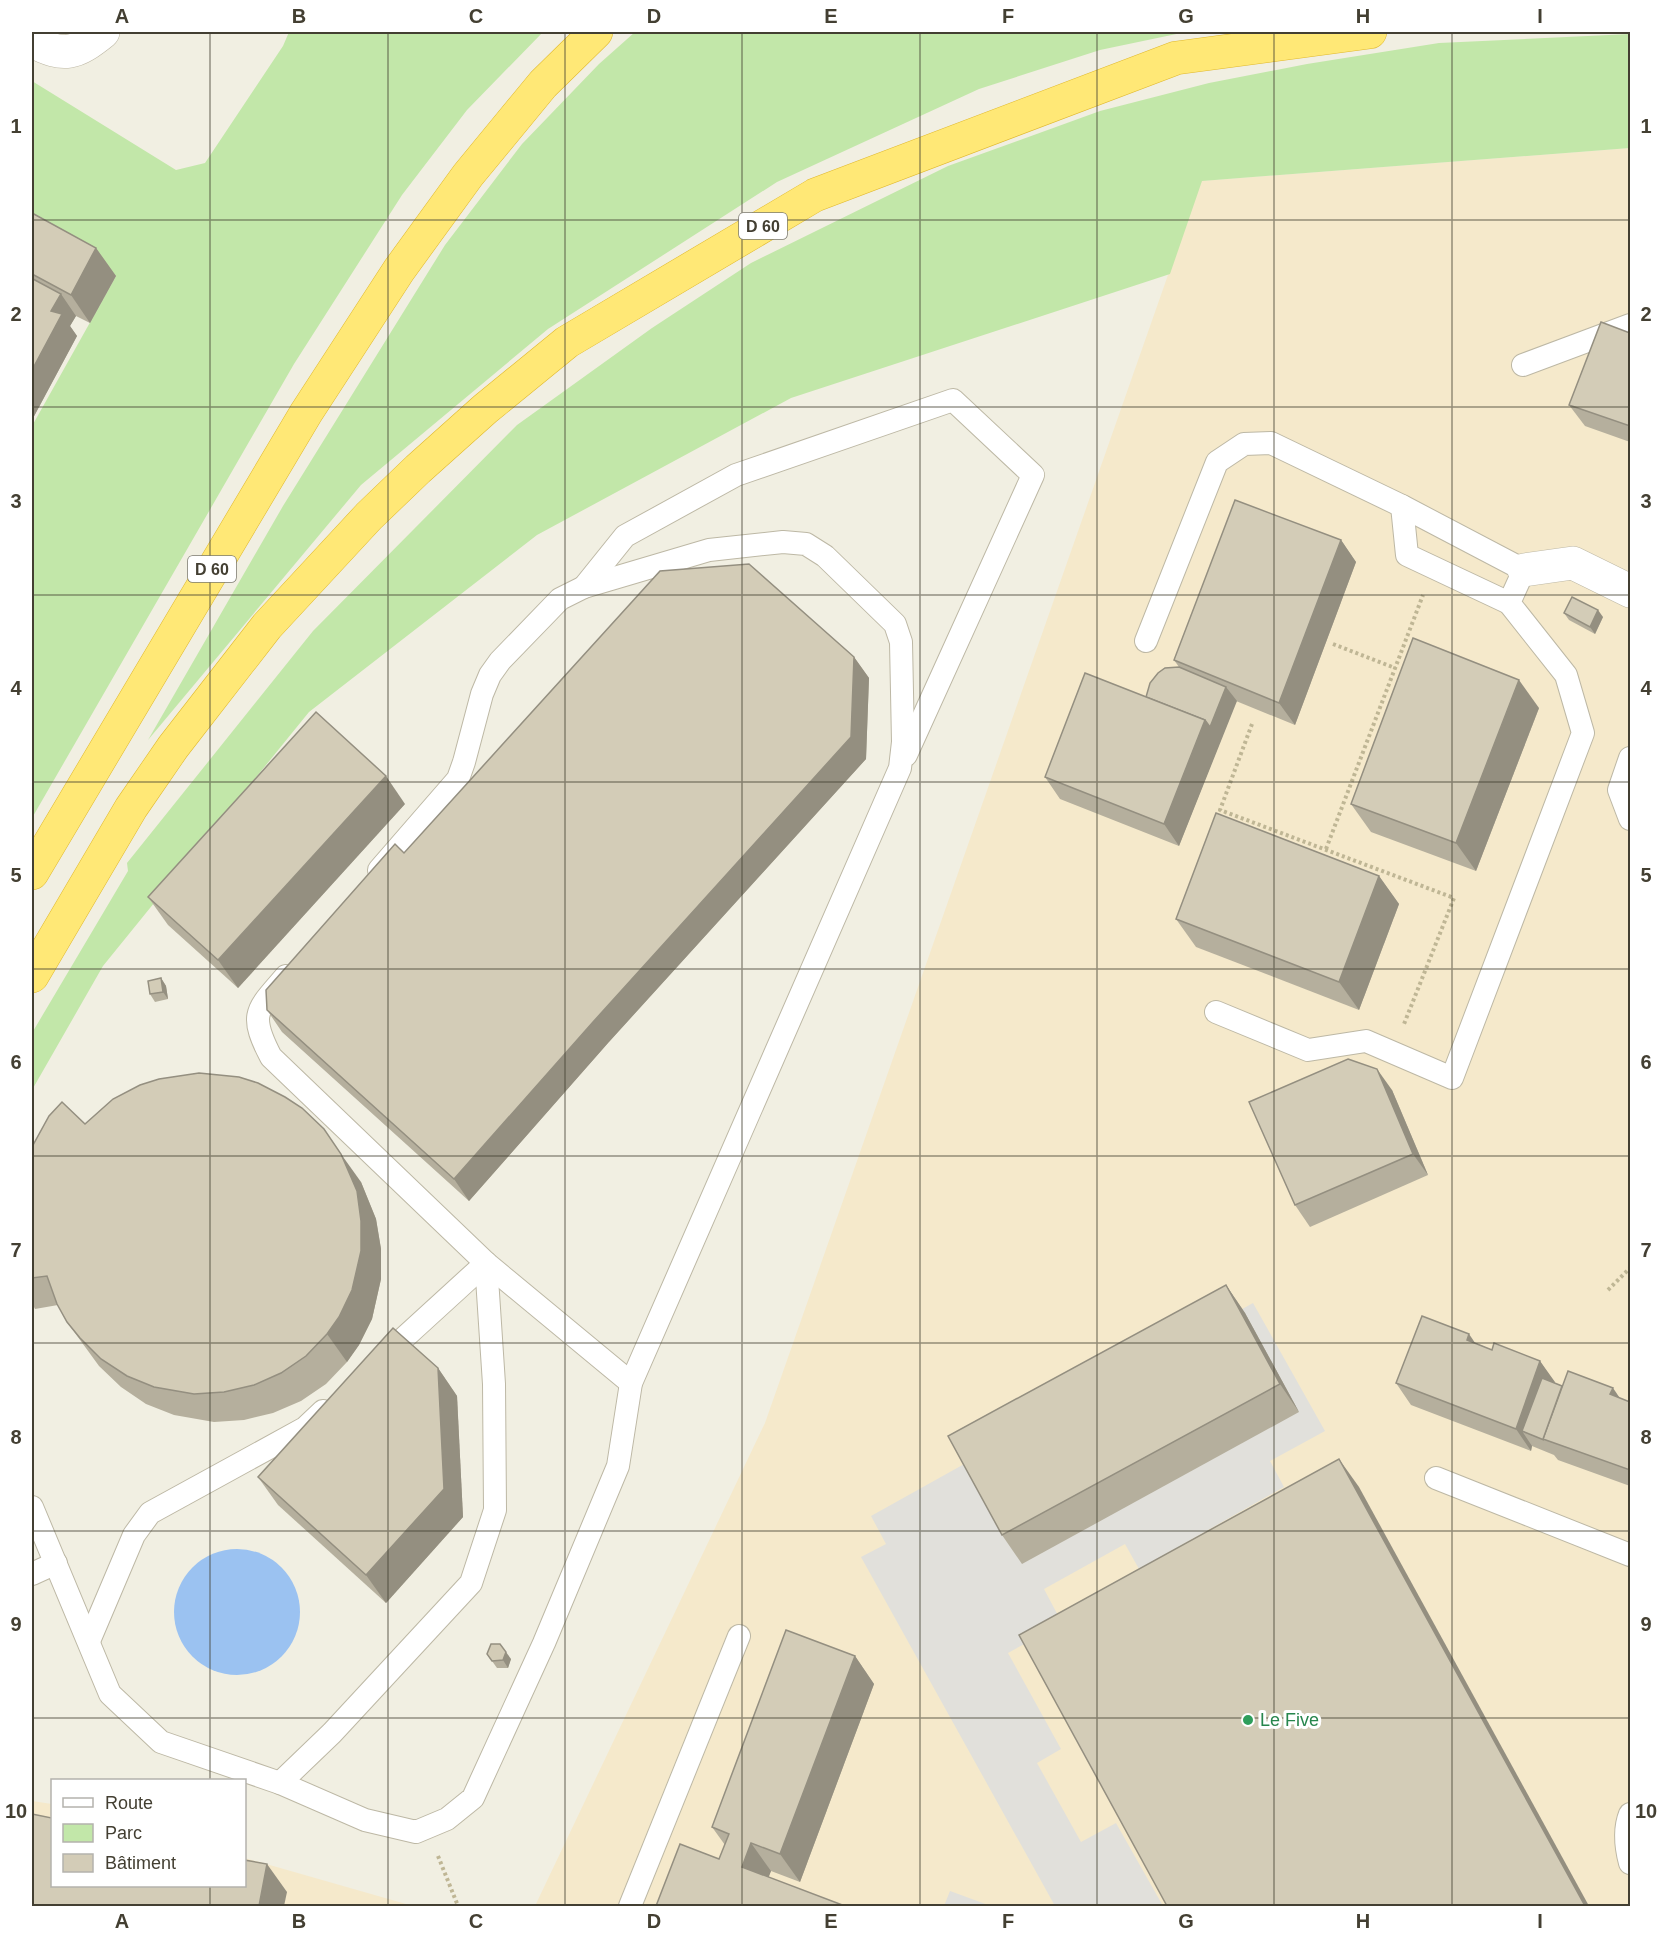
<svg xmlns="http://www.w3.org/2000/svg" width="1662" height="1938" font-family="Arial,sans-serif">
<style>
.commercial{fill:#f5e9cb}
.green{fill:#c2e7a9}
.parking{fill:#e1e0db}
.water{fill:#9bc2f1}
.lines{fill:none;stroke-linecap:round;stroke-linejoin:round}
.service-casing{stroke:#bdb8a5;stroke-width:24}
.minor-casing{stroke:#bdb8a5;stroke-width:34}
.trunk-casing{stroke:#e0b82d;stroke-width:34}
.path{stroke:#bfb695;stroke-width:4;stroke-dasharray:3 3;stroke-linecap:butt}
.service{stroke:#fff;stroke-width:22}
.minor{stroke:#fff;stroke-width:33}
.trunk{stroke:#ffe876;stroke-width:33}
.wall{fill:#b5af9d}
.shaded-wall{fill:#948f80}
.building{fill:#d3ccb7;stroke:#948f80;stroke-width:1.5}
.grid{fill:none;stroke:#433f32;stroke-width:1.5;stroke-opacity:0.55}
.leisure-dot{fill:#2e9e5b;stroke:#fff;stroke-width:2}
.labels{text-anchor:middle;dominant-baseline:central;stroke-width:6;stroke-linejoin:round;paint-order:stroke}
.shield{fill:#fff;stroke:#7b7970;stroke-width:1.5}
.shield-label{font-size:16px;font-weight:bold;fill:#433f32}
.leisure-label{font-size:18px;fill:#27864d;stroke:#fff;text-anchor:start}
.neatline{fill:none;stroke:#433f32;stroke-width:2}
.grid-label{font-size:20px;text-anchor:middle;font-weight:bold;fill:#433f32}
</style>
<rect width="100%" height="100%" fill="#f1efe2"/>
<g class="commercial">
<polygon points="1630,148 1630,1906 535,1906 765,1423 1201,181"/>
<polygon points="32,1801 52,1804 52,1886 244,1886 245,1858 413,1906 32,1906"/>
</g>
<g class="green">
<polygon points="289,32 543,32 467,110 402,195 294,364 32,818 32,426 116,276 32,231 32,81 176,170 205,163 283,46"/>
<polygon points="635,32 1186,32 1100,50 979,89 777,182 548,329 361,485 148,740 283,506 445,245 522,144 599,64"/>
<polygon points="1630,34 1630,148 1202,181 1170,274 791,398 537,535 309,712 103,966 32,1090 32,1033 128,871 127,863 313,631 517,425 652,328 751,263 948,166 1100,111 1209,83 1307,64 1439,43"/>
</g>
<g class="parking">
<polygon points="1253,1303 1325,1431 1270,1461 1284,1487 1139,1569 1125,1544 1044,1589 1062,1623 1008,1653 1061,1749 1037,1763 1081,1842 1116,1823 1163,1906 1055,1906 861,1557 886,1544 871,1516"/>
<polygon points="950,1891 991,1906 944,1906"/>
</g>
<circle class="water" cx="237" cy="1612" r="63"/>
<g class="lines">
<g class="service-casing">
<g id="service">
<polyline points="1523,365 1630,325"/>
<polyline points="1402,506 1407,555 1509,603"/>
<polyline points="584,587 625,536 736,475 953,400 1033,475 906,755"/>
<polyline points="1146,641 1217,462 1244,444 1271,443 1402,506 1524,570 1509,603 1566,675 1583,733 1452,1078 1366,1041 1308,1050 1216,1012"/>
<polyline points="1630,758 1619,790 1630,819"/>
<path d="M286 976C257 1010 248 1013 271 1057L486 1263 631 1383"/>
<polyline points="383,1357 486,1263"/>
<polyline points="1436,1478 1630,1555"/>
<polyline points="32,1507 110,1694 161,1742 280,1783 365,1820 416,1832 447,1819 473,1798 544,1643 618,1466 631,1383 900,768 903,742 901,642 895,624 825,556 806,544 783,542 709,550 584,587 560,599 500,661 490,675 482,694 464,762 458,779 379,870"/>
<polyline points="32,1574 56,1563"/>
<polyline points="89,1641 134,1535 150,1513 305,1428 323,1411"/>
<polyline points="280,1783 332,1733 471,1583 495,1510 494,1384 486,1263"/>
<path d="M1630 1814C1624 1829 1626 1848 1630 1863"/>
<polyline points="630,1906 739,1636"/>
</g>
</g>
<g class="minor-casing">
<g id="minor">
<path d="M32 41C64 58 76 54 103 32"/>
<polyline points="1524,570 1573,563 1630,591"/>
</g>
</g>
<g class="trunk-casing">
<g id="trunk">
<polyline points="32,873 306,413 399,270 468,175 543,84 596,32"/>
<polyline points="32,976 131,808 173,747 267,626 369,516 418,469 485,409 567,342 815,195 1176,58 1370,32"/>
</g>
</g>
<g class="path">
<polyline points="1333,644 1395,668"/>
<polyline points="1252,724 1220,810 1454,898 1404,1024"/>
<polyline points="1326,849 1423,595"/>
<polyline points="1608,1290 1630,1268"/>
<polyline points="438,1856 458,1906"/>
</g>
<use href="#service" class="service"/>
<use href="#minor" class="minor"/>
<use href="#trunk" class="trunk"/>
</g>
<g class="wall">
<polygon points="32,213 96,248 116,276 90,323 76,316 70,326 77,336 32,420"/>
<polygon points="1630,333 1630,442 1585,426 1569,405"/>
<polygon points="1341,540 1356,562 1295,725 1236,701 1179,846 1060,799 1045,777 1146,697 1179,667 1174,660"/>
<polygon points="1564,613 1603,617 1595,634 1569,620"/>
<polygon points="854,657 869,678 866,759 608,1043 469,1201 282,1032 267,1010 404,853"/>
<polygon points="1539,708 1476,871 1371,832 1351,804"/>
<polygon points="405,804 238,988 168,925 148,897"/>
<polygon points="1379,876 1399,904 1359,1010 1196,947 1176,919"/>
<polygon points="161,978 166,986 168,999 155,1002 150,994"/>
<polygon points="1392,1090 1428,1175 1310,1227 1295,1205"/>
<polygon points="85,1124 361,1182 376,1219 381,1249 381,1279 372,1319 359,1345 347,1362 326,1384 301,1401 273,1413 244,1420 214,1422 174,1415 146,1404 121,1387 99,1366 67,1322 58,1305 35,1309 32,1303 32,1147"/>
<polygon points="1226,1285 1245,1313 1299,1412 1022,1564 1002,1535"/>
<polygon points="1476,1343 1492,1350 1540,1361 1554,1383 1562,1386 1619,1398 1630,1402 1630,1486 1558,1460 1554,1455 1532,1446 1531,1451 1411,1405 1396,1383"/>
<polygon points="438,1368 457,1396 463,1517 386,1603 278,1505 258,1477"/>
<polygon points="487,1654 511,1659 508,1668 497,1668"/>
<polygon points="855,1656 874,1684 800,1882 771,1871 768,1877 719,1859 725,1845 712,1827"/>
</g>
<g class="shaded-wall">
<polygon points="96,248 116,276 90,323 71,295"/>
<polygon points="61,294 76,316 70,326 77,336 32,420 32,370 51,311"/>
<polygon points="1341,540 1356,562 1295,725 1279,703"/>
<polygon points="1598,610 1603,617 1595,634 1590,627"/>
<polygon points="854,657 869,678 866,759 608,1043 469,1201 454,1179"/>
<polygon points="1519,680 1539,708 1476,871 1456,843"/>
<polygon points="1226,687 1237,701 1179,846 1164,824 1205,720"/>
<polygon points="386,776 405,804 238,988 218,960"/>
<polygon points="1379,876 1399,904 1359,1010 1339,982"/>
<polygon points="161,978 166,986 168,999 163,992"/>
<polygon points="1377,1069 1392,1090 1428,1175 1413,1154"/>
<polygon points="341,1154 361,1182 376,1219 381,1249 381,1279 372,1319 359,1345 347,1362 327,1334"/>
<polygon points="1226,1285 1245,1313 1299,1412 1280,1384"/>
<polygon points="1469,1334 1484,1356 1467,1340"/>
<polygon points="1540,1361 1555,1382 1536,1437 1522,1431 1532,1446 1531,1451 1516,1429"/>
<polygon points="438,1368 457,1396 463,1517 386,1603 366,1575"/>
<polygon points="1613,1388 1628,1410 1610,1394"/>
<polygon points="1339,1459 1359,1487 1589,1906 1585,1906"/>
<polygon points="506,1652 511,1659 508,1668 503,1660"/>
<polygon points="855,1656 874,1684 800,1882 780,1854"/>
<polygon points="751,1843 771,1871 762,1895 742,1867"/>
<polygon points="267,1864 287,1892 284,1906 259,1906"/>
</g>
<g class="building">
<polygon points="32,213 96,248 71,295 32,274"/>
<polygon points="33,279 61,294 51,311 62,314 32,370 32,281"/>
<polygon points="1601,322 1630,333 1630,426 1569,405"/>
<polygon points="1235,500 1341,540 1279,703 1174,660"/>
<polygon points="749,564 854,657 851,737 593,1022 454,1179 267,1010 266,990 395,844 404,853 660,571"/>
<polygon points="1572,597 1598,610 1590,627 1564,613"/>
<polygon points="1413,638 1519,680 1456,843 1351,804"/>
<polygon points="1179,667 1226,687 1210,727 1205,720 1146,697 1150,683 1158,673 1165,668"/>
<polygon points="1085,673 1205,720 1164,824 1045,777"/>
<polygon points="316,712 386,776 218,960 148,897"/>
<polygon points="1216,813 1379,876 1339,982 1176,919"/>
<polygon points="161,978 163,992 150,994 148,981"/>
<polygon points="1348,1059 1377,1069 1413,1154 1295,1205 1249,1102"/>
<polygon points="199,1073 239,1077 258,1083 285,1097 302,1108 324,1129 341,1154 357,1191 361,1221 361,1251 352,1290 339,1317 327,1334 306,1356 281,1373 254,1385 224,1392 194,1394 154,1387 127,1376 101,1359 80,1338 67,1322 57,1304 47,1276 32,1278 32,1147 49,1116 62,1102 85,1124 113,1099 140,1085 159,1079"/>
<polygon points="1226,1285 1280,1384 1002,1535 948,1436"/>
<polygon points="1422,1316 1469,1334 1467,1340 1492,1350 1494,1343 1540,1361 1516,1429 1396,1383"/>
<polygon points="393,1328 438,1368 444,1489 366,1575 258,1477"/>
<polygon points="1568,1371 1613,1388 1610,1394 1630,1402 1630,1470 1543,1439"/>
<polygon points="1542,1378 1562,1386 1543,1439 1544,1440 1522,1431"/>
<polygon points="1339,1459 1585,1906 1167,1906 1019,1635"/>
<polygon points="786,1630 855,1656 780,1854 751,1843 742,1867 845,1906 656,1906 680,1844 719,1859 729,1834 712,1827"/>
<polygon points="491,1644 500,1644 506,1652 503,1660 492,1661 487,1654"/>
<polygon points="32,1814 52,1818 52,1886 244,1886 244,1860 267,1864 259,1906 32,1906"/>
</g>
<path class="grid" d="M210 32V1780M388 32V1906M565 32V1906M742 32V1906M920 32V1906M1097 32V1906M1274 32V1906M1452 32V1906M32 220H1630M32 407H1630M32 595H1630M32 782H1630M32 969H1630M32 1156H1630M32 1343H1630M32 1531H1630M32 1718H1630M210 1886V1906"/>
<circle class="leisure-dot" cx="1248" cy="1720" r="6"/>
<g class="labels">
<g class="shield">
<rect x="739" y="213" width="48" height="26" rx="4.5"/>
<rect x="188" y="556" width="48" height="26" rx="4.5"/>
</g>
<g class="shield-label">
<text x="763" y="226">D 60</text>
<text x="212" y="569">D 60</text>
</g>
<g class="leisure-label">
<text x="1260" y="1720">Le Five</text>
</g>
</g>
<rect width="1662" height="1938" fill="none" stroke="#ffffff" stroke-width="66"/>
<rect x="51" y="1779" width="195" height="108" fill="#ffffff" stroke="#b4b2ad" stroke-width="1.5"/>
<rect x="63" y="1798" width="30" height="9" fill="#ffffff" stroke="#b4b2ad" stroke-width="1.5"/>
<text x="105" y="1809" font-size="18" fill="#433f32">Route</text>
<rect x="63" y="1824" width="30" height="18" fill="#c2e7a9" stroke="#b4b2ad" stroke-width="1.5"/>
<text x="105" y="1839" font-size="18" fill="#433f32">Parc</text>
<rect x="63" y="1854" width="30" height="18" fill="#d3ccb7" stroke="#b4b2ad" stroke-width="1.5"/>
<text x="105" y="1869" font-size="18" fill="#433f32">Bâtiment</text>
<rect x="33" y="33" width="1596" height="1872" class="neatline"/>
<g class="grid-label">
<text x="122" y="23">A</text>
<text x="299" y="23">B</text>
<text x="476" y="23">C</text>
<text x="654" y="23">D</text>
<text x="831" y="23">E</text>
<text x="1008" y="23">F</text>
<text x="1186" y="23">G</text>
<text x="1363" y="23">H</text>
<text x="1540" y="23">I</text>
<text x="16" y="133">1</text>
<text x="1646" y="133">1</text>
<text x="16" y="321">2</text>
<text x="1646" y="321">2</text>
<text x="16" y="508">3</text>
<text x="1646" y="508">3</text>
<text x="16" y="695">4</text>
<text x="1646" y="695">4</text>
<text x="16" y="882">5</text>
<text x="1646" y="882">5</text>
<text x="16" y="1069">6</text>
<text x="1646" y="1069">6</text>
<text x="16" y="1257">7</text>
<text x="1646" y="1257">7</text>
<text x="16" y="1444">8</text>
<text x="1646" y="1444">8</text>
<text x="16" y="1631">9</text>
<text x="1646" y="1631">9</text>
<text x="16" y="1818">10</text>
<text x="1646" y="1818">10</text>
<text x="122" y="1928">A</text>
<text x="299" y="1928">B</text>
<text x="476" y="1928">C</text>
<text x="654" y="1928">D</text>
<text x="831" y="1928">E</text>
<text x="1008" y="1928">F</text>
<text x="1186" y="1928">G</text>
<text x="1363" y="1928">H</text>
<text x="1540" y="1928">I</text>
</g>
</svg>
